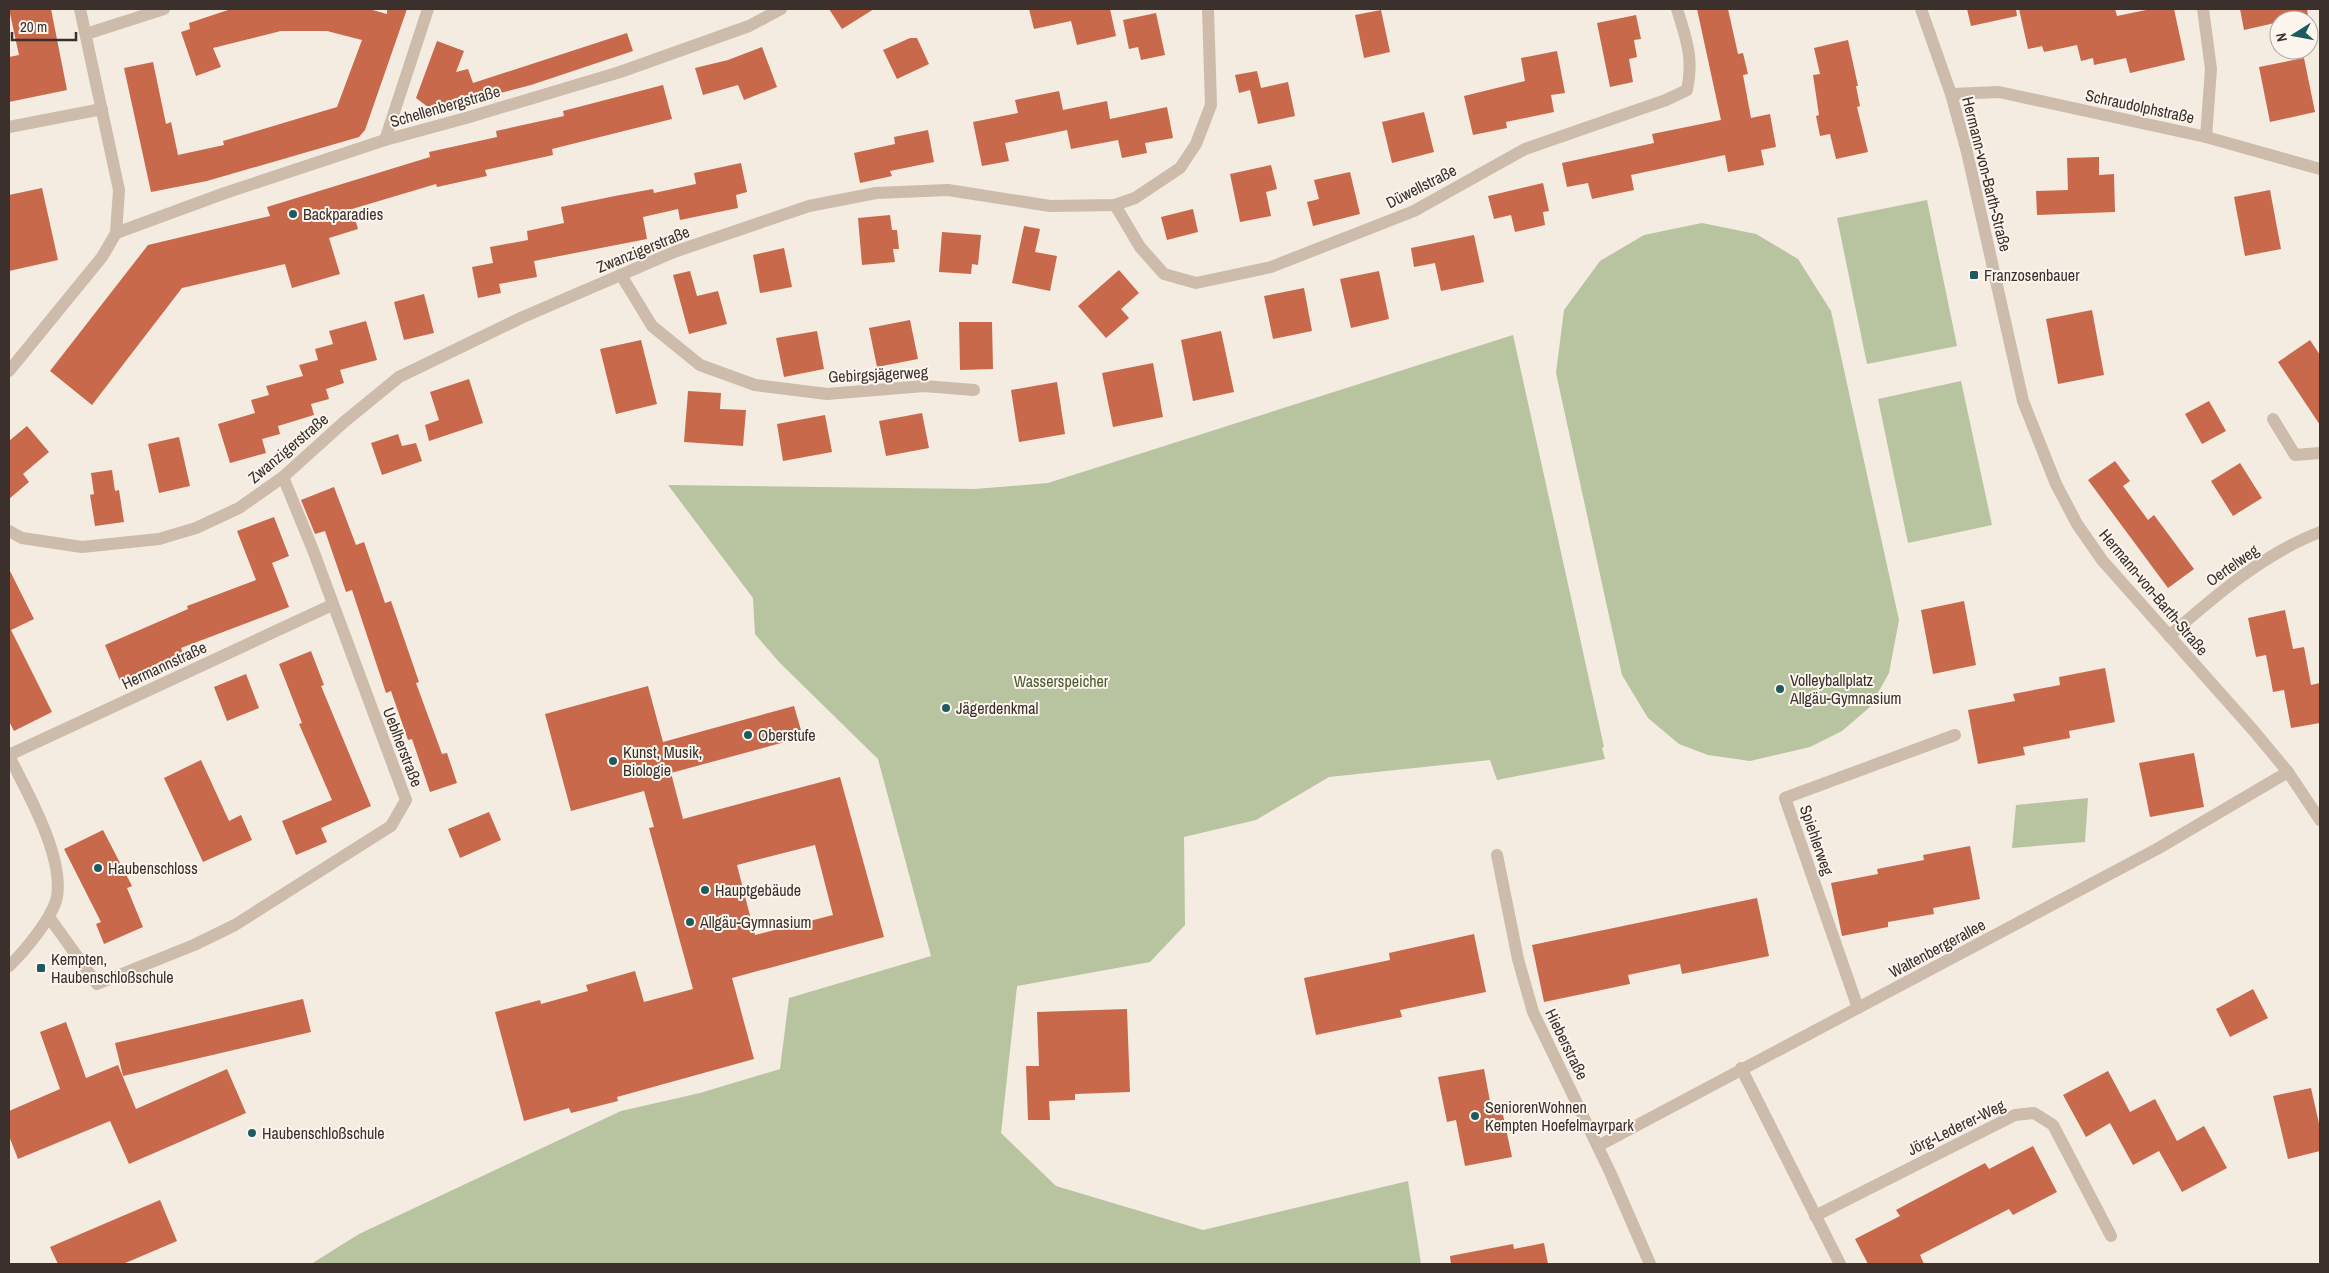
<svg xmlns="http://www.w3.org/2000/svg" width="2329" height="1273" font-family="'Archivo Narrow',sans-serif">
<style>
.green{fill:#b8c4a0}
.building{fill:#c8694b;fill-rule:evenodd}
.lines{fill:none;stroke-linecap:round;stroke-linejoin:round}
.minor{stroke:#cdbbac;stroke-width:12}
.poi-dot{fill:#1f5a5e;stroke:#fbf5ee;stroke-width:2}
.labels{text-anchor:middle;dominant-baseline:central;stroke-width:4;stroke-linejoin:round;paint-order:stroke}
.street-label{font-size:16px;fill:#3b302b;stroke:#fbf5ee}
.poi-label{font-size:16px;fill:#3b302b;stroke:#fbf5ee;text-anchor:start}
.park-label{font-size:16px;fill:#4a5a2e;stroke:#fbf5ee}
</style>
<rect width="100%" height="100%" fill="#f4ebe1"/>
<g class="green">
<polygon points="1927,200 1957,346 1867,364 1837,218"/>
<polygon points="1702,223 1756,234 1798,259 1831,311 1899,620 1889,673 1870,707 1842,731 1810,747 1750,761 1708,755 1679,744 1648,718 1622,675 1556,373 1564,310 1600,261 1644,235"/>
<polygon points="1513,335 1604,747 1602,748 1605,759 1497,780 1490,760 1329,777 1256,820 1184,837 1185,925 1150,962 1017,986 1001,1133 1056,1186 1203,1230 1408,1181 1421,1264 311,1264 359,1234 621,1111 700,1093 780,1069 789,998 931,956 878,759 779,662 755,634 753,598 668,485 975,489 1048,483"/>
<polygon points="1961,381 1992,525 1908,543 1878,399"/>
<polygon points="2088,798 2085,842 2012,848 2016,805"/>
</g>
<g class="building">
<polygon points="9,9 51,9 67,90 9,102 9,57 19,55"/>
<polygon points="231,9 369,9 387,14 387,9 407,9 365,130 359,137 207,181 151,192 124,68 153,62 166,124 171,122 178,155 224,145 223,141 337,107 362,40 327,31 281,31 213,48 221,67 196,76 181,32 190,29 189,23"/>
<polygon points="829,9 874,9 842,29"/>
<polygon points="1029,9 1110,9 1116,36 1077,45 1071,21 1034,29"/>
<polygon points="1697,9 1728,9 1738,54 1743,53 1748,74 1743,75 1751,118 1770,114 1776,147 1761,150 1764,165 1728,172 1725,155 1631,175 1634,190 1592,199 1588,183 1567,187 1562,163 1654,143 1652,134 1721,120"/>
<polygon points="1967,9 2016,9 2017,16 1971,26"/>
<polygon points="2019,9 2115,9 2117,16 2151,9 2174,9 2185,60 2130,73 2126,58 2094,65 2093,58 2081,61 2077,45 2044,52 2042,46 2028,49"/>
<polygon points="2240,9 2307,9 2308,16 2279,20 2279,22 2244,30"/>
<polygon points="1381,10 1390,52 1364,58 1355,15"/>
<polygon points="1156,13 1165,55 1141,60 1138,47 1129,49 1123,20"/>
<polygon points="1636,15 1641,39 1634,40 1637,57 1629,59 1633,82 1610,87 1597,23"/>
<polygon points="627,33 633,51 531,85 436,110 432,110 416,98 437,41 464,51 456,72 468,69 473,83"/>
<polygon points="910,38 917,38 929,64 897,79 883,50"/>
<polygon points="1848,40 1858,86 1856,86 1860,106 1857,107 1868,152 1836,159 1830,134 1820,136 1816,116 1819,115 1813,75 1820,74 1814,48"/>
<polygon points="762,47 777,87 744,100 738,85 703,95 695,68 728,60"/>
<polygon points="1557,51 1565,93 1551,95 1554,112 1506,122 1507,128 1473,135 1464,96 1525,81 1521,58"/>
<polygon points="2304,58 2315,112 2270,122 2259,67"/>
<polygon points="1257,71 1261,88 1288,82 1295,116 1258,124 1250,90 1239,93 1235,75"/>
<polygon points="663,85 672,119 552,149 553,155 485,170 487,176 437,187 436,184 352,209 358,229 329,238 340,274 292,288 285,264 182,288 92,405 50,371 148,245 270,216 267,207 430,157 429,152 497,137 496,131 564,116 563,111"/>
<polygon points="1059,91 1063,110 1107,101 1110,119 1167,107 1173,138 1145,143 1147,153 1122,158 1118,140 1071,149 1067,130 1005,143 1009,161 982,166 973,122 1018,113 1015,100"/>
<polygon points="1424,112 1434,152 1392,163 1382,122"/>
<polygon points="928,130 934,162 890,171 892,176 860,183 854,153 895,144 894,137"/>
<polygon points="2099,157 2099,175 2114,174 2115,212 2037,215 2036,191 2068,190 2067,158"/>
<polygon points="741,163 747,192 736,195 738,208 680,220 678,209 643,217 647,239 534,261 537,277 499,284 501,293 478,298 472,267 493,263 490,247 528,240 527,231 564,223 561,207 615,196 653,189 654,193 696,184 694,173"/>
<polygon points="1271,165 1277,189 1266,192 1271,216 1240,222 1230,174"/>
<polygon points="1350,172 1360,214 1313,226 1307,202 1319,199 1314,180"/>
<polygon points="1543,183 1549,211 1543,212 1545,225 1515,232 1511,215 1494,219 1488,196"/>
<polygon points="42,188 58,260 9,271 9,195"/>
<polygon points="2270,190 2281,249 2245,256 2234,197"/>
<polygon points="1193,209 1198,232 1167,240 1161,217"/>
<polygon points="890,215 892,230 897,230 899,249 893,249 895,262 862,265 858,218"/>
<polygon points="1024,226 1040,229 1035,252 1057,256 1050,291 1012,283"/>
<polygon points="942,232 981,235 978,265 972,264 971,274 939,272"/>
<polygon points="1474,235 1484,282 1441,291 1435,263 1414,267 1411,248"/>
<polygon points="784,248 792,287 760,293 753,255"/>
<polygon points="1119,270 1139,293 1121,309 1129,318 1106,338 1078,306"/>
<polygon points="690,271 697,296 718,291 727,324 689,334 673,275"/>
<polygon points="1379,271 1389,319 1351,328 1340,279"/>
<polygon points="1304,288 1312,331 1273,339 1264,296"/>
<polygon points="424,294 434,333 404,340 394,302"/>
<polygon points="2092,310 2104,375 2058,384 2046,319"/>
<polygon points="910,320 918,359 877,367 869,328"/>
<polygon points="366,321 377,360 340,370 344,383 326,389 329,399 311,404 314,415 278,426 280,434 262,439 266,453 230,463 218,424 255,413 251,400 269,395 266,386 303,376 299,365 318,360 315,349 333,344 329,331"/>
<polygon points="959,322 992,322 993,369 960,370"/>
<polygon points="817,331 824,369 784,377 776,338"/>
<polygon points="1221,331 1234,392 1193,401 1181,340"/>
<polygon points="641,340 657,404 616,414 600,349"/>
<polygon points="2310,340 2320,355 2320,425 2278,362"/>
<polygon points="1153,363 1163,417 1113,427 1102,373"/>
<polygon points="469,379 483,423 429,441 425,425 439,420 430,392"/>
<polygon points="1057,382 1065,434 1019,442 1011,390"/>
<polygon points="688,391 721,393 720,409 746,410 743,446 684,442"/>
<polygon points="2209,401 2226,431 2202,444 2185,414"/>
<polygon points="922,413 929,448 886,456 879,421"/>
<polygon points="825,415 832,452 783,461 777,424"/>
<polygon points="27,426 49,452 23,474 29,482 9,499 9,441"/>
<polygon points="398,434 402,446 416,443 422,461 382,475 371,443"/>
<polygon points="179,437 190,486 159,493 148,444"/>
<polygon points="2115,461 2130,481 2123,486 2148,520 2154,515 2194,569 2168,588 2088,480"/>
<polygon points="2240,463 2262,498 2233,516 2211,481"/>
<polygon points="112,470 115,491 119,490 124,522 95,526 90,495 94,494 91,473"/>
<polygon points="334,487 356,545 364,542 385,603 391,601 419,682 416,683 442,754 447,753 457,783 430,792 412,739 408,740 391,691 386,693 352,590 346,592 325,531 315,534 301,500"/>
<polygon points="274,517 289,556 272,563 289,607 181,648 183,653 120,681 105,645 188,609 187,606 256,580 237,531"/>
<polygon points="9,569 34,619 11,630 52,712 14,731 9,721"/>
<polygon points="1964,601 1976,665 1933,674 1921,610"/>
<polygon points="2285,610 2293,649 2304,647 2311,685 2320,683 2320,723 2291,728 2284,690 2273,692 2266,655 2256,657 2248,618"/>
<polygon points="311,651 324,685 321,686 371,806 321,828 327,842 296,855 282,821 332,800 299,724 302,723 279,664"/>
<polygon points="2105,668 2115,722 2069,731 2070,738 2023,747 2025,755 1978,764 1968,710 2015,701 2013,694 2060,685 2059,677"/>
<polygon points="246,674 259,708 227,721 214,687"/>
<path d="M648 686 663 742 794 706 803 737 671 773 683 819 840 777 884 937 732 978 754 1059 617 1097 618 1101 571 1113 569 1108 524 1121 495 1012 540 1000 541 1004 588 991 586 985 635 971 644 1002 693 989 649 828 654 827 644 791 571 811 545 714ZM815 845 833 915 755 935 737 865Z"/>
<polygon points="2194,753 2204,807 2150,817 2139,763"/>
<polygon points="201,760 229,821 241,815 252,840 203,862 164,778"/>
<polygon points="489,812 501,840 460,858 448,829"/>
<polygon points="103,830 132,886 127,888 143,927 104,944 96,924 101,922 64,849"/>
<polygon points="1970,846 1980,899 1933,908 1934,914 1888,922 1888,927 1842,936 1831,883 1878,874 1877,869 1924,860 1923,855"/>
<polygon points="1757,898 1769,956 1682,974 1680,964 1628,975 1630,984 1544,1002 1532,945"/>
<polygon points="1474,934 1486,992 1400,1010 1402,1017 1316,1035 1304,978 1390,960 1389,953"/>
<polygon points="2253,989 2268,1018 2230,1037 2216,1009"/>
<polygon points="303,999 311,1032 123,1076 115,1043"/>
<polygon points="1127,1009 1130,1092 1075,1094 1075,1100 1049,1101 1050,1120 1028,1120 1026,1066 1039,1066 1037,1012"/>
<polygon points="66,1022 86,1078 118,1065 136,1109 227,1069 246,1113 129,1164 110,1121 18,1159 9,1136 9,1111 60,1089 40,1032"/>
<polygon points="1484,1069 1492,1112 1502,1110 1512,1157 1465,1166 1456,1120 1447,1122 1438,1077"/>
<polygon points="2108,1071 2130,1112 2155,1099 2177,1141 2204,1126 2227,1168 2182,1192 2159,1151 2133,1165 2110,1123 2086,1137 2063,1095"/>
<polygon points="2311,1088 2320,1128 2320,1151 2288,1159 2273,1096"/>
<polygon points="2033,1146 2057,1192 2013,1215 2009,1209 1920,1255 1924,1264 1868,1264 1855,1239 1900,1216 1896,1210 1909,1203 1985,1163 1989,1169"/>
<polygon points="160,1200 177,1241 123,1264 58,1264 50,1247"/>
<polygon points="1544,1243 1548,1264 1451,1264 1450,1256 1513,1244 1514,1249"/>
</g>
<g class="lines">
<g class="minor">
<polyline points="1921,9 1951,94 1967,152 2023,401 2056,484 2077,524 2102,560 2253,730 2288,772 2320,820"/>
<polyline points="2203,9 2211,69 2206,137"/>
<polyline points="86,34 164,9"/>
<polyline points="1951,94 1999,92 2206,137 2320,169"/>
<polyline points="9,127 102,109"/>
<polyline points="385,140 428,9"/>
<path d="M1115 205 1140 247 1164 274 1196 283 1271 267 1414 211 1525 149 1666 100 1687 90C1694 58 1686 38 1677 9"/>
<polyline points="116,233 225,193 385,140 466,118 620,72 749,26 781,9"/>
<polyline points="621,275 652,326 700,365 755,385 827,394 924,386 974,390"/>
<polyline points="9,371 102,257 116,233 119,190 80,9"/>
<polyline points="2273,419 2295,455 2320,453"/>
<polyline points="9,531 22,538 82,547 159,539 196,528 239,508 283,477 344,422 399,377 523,317 674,252 809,206 876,193 948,190 1050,206 1115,205 1135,198 1180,168 1196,144 1211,105 1208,9"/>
<path d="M2169 636C2215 596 2263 554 2320 532"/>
<polyline points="9,755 332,605"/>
<path d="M9 756C27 792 64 856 57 897 53 917 24 952 9 966"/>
<polyline points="1497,855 1518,959 1533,1012 1610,1172 1650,1264"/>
<polyline points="49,917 97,984 194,945 235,925 391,826 406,800 313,550 283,477"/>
<polyline points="1858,1008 1785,798 1955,735"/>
<polyline points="1741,1068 1840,1264"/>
<polyline points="1598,1146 2157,849 2288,772"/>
<polyline points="1815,1216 2015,1115 2034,1113 2053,1125 2111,1236"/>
</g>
</g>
<g class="poi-dot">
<circle cx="293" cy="214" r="5"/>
<rect x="1969" y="270" width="10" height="10" rx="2.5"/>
<circle cx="1780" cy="689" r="5"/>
<circle cx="946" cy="708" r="5"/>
<circle cx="748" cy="735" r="5"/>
<circle cx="613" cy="761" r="5"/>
<circle cx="98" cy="868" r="5"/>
<circle cx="705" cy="890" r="5"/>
<circle cx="690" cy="922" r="5"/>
<rect x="36" y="963" width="10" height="10" rx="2.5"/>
<circle cx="1475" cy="1116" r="5"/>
<circle cx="252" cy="1133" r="5"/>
</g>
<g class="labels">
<g class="street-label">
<text transform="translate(445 106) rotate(-16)">Schellenbergstraße</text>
<text transform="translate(2140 106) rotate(12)">Schraudolphstraße</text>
<text transform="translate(1987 174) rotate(76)">Hermann-von-Barth-Straße</text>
<text transform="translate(1421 186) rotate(-27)">Düwellstraße</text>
<text transform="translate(643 249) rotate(-22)">Zwanzigerstraße</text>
<text transform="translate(878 374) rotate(-3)">Gebirgsjägerweg</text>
<text transform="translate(288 448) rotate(-40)">Zwanzigerstraße</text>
<text transform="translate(2232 565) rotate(-35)">Oertelweg</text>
<text transform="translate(2154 592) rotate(50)">Hermann-von-Barth-Straße</text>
<text transform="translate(164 665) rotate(-25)">Hermannstraße</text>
<text transform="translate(403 747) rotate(69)">Ueblherstraße</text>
<text transform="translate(1817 840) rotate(71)">Spiehlerweg</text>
<text transform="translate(1937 948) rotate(-28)">Waltenbergerallee</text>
<text transform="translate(1567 1044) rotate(64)">Hieberstraße</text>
<text transform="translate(1956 1127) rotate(-26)">Jörg-Lederer-Weg</text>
</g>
<g class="poi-label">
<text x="303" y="214">Backparadies</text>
<text x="1984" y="275">Franzosenbauer</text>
<text x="1790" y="680">Volleyballplatz<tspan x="1790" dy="18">Allgäu-Gymnasium</tspan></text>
<text x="956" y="708">Jägerdenkmal</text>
<text x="758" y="735">Oberstufe</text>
<text x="623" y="752">Kunst, Musik,<tspan x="623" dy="18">Biologie</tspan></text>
<text x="108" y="868">Haubenschloss</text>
<text x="715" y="890">Hauptgebäude</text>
<text x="700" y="922">Allgäu-Gymnasium</text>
<text x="51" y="959">Kempten,<tspan x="51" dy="18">Haubenschloßschule</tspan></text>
<text x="1485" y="1107">SeniorenWohnen<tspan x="1485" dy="18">Kempten Hoefelmayrpark</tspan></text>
<text x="262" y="1133">Haubenschloßschule</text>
</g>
<g class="park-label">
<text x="1061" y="681">Wasserspeicher</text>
</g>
</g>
<rect width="2329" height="1273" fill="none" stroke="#3b302b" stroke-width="20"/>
<g transform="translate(2294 35) rotate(259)"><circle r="24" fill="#fbf5ee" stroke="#aea6a0"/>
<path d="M0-4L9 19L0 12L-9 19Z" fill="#1f5a5e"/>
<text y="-8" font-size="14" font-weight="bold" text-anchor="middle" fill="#3b302b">N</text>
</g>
<path d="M12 32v8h64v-8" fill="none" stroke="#3b302b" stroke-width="2.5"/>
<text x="20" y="32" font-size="15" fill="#3b302b" stroke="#fbf5ee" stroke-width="4" paint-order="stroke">20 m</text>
</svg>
